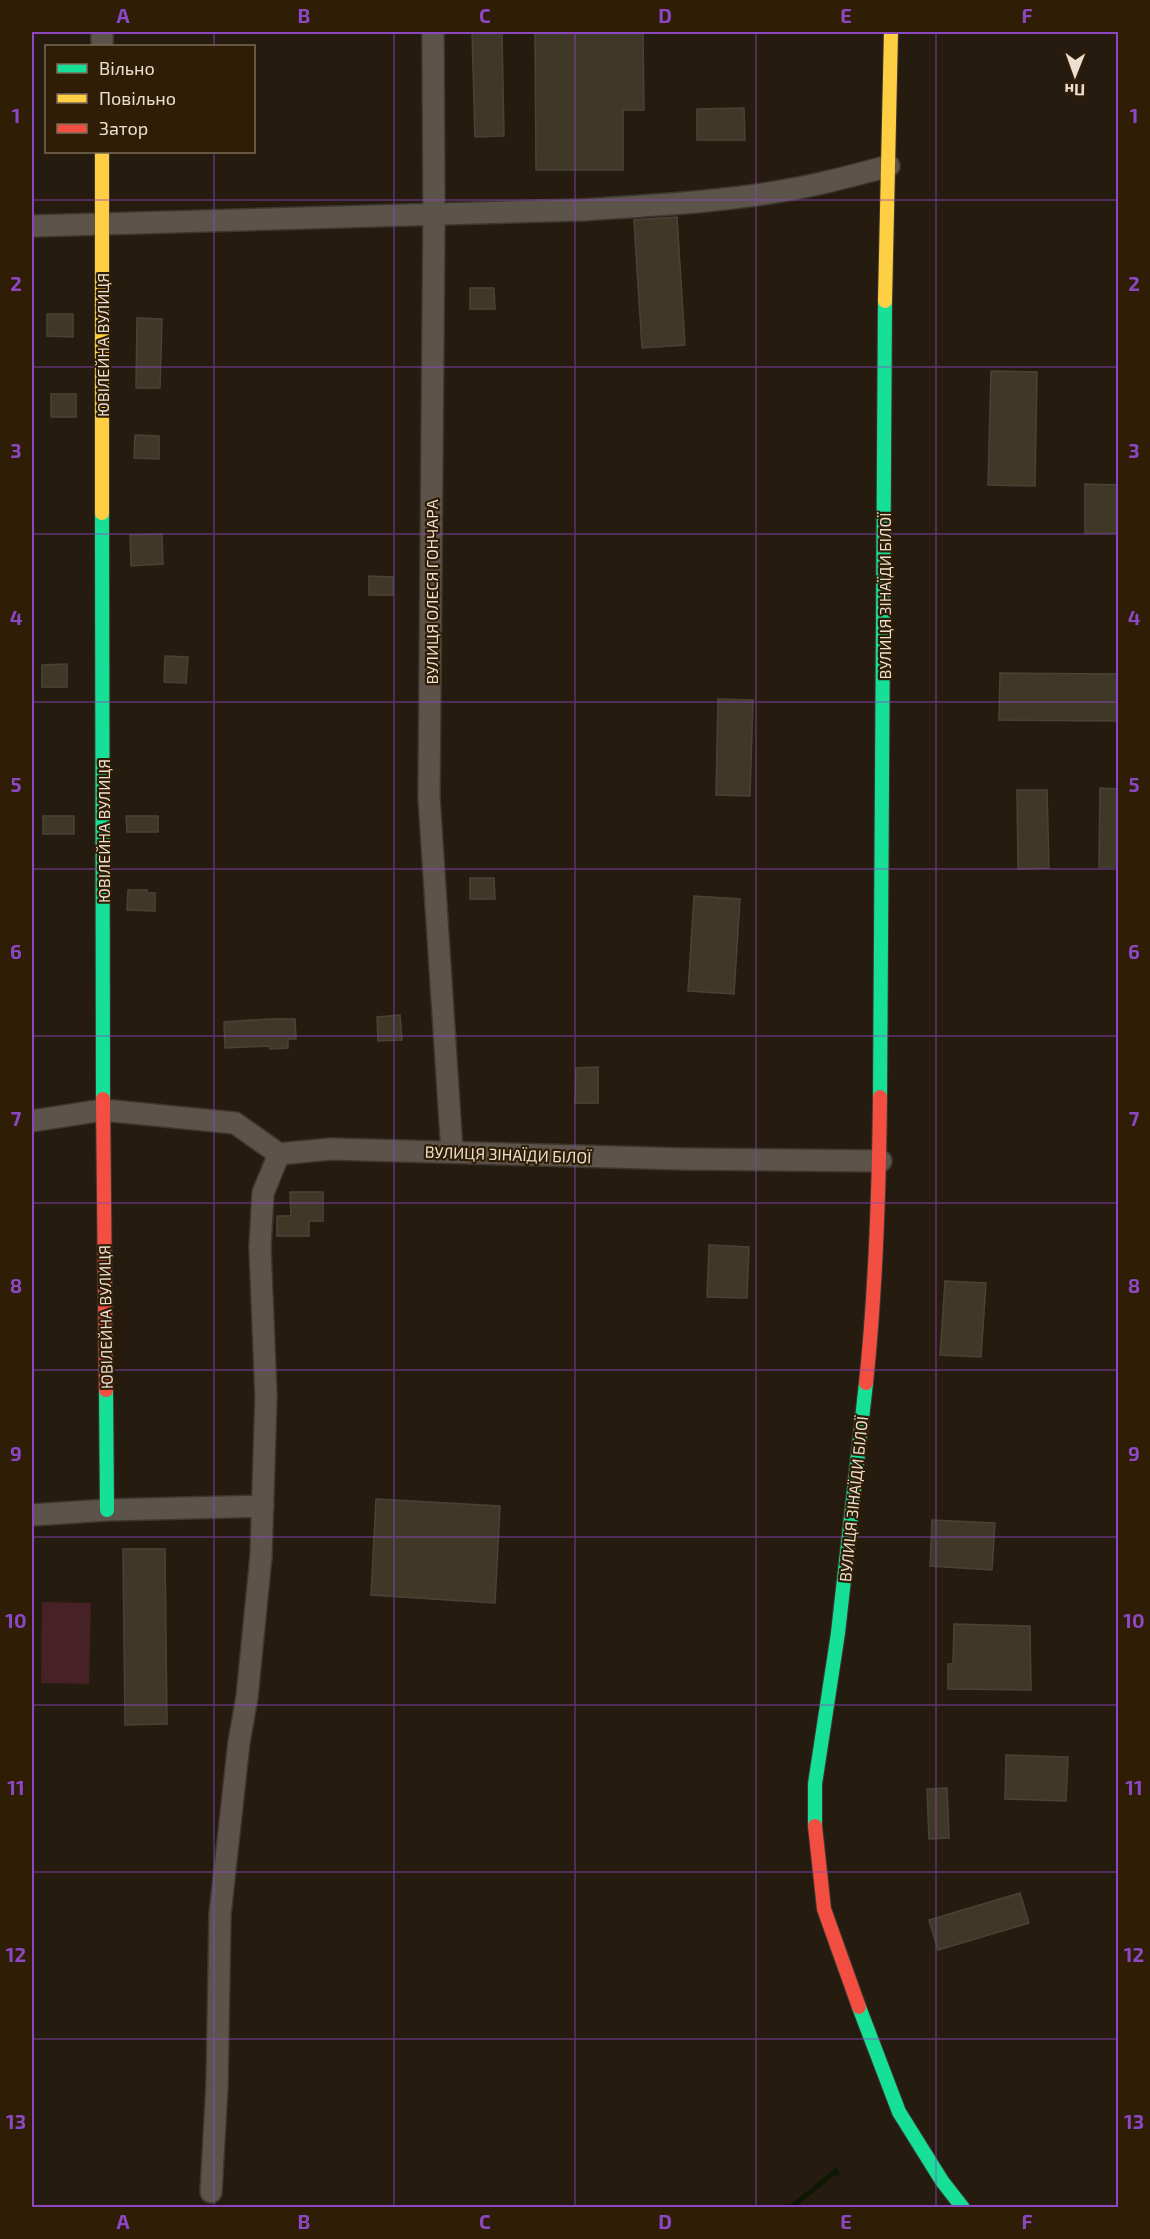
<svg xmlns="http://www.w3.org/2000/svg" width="1150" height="2239" font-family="'Exo 2',sans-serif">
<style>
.green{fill:#462125}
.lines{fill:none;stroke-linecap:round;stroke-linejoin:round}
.stream{stroke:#0d1702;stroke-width:5}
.building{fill:#3f3827;stroke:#494337;stroke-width:1.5}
.street-casing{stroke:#3f372f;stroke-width:24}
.fast-casing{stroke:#3f372f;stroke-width:16}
.slow-casing{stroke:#3f372f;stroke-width:16}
.jam-casing{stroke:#3f372f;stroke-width:16}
.street{stroke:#5c544a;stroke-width:21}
.fast{stroke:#16e098;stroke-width:14}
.slow{stroke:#ffcf43;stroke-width:14}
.jam{stroke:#f24e42;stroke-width:14}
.grid{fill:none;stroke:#8c47c2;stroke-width:1.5;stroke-opacity:0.55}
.labels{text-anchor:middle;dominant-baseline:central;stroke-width:4.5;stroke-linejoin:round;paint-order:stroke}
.street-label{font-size:16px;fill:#ecdfd1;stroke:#2f1d05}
.neatline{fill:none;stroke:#8c47c2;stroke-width:2}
.grid-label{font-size:20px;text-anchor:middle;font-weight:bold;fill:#8c47c2}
</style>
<rect width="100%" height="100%" fill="#251c0f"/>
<polygon class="green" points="42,1602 91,1603 89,1684 41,1683"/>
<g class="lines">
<polyline class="stream" points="790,2208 836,2171 837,2174"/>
</g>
<g class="building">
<polygon points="472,32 502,32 504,136 475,137"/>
<polygon points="535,32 643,32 644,110 623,110 623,170 536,170"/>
<polygon points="744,108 745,140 697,140 697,109"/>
<polygon points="677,217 685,345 642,348 634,220"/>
<polygon points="470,288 494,288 495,309 470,309"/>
<polygon points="47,314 73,314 73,337 47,336"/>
<polygon points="137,318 162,319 160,388 136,388"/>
<polygon points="991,371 1037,372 1035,486 988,485"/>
<rect x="51" y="394" width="25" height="23"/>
<polygon points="135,435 159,436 159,459 134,458"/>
<polygon points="1085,484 1119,485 1119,533 1085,533"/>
<polygon points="162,534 163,564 131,566 130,535"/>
<polygon points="369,576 393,577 393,595 369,595"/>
<polygon points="165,656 188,657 186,683 164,682"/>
<polygon points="67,664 67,687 42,687 42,665"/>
<polygon points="1000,673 1119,674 1119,721 999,720"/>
<polygon points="718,699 753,700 750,796 716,795"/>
<polygon points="1100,788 1119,789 1119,867 1099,867"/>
<polygon points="1017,790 1047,790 1049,868 1018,869"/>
<rect x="43" y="816" width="31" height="18"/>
<polygon points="126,816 158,816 158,832 127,832"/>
<polygon points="470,878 494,878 495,899 470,899"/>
<polygon points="128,890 147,890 147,893 155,893 155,911 127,910"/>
<polygon points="694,896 740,899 734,994 688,991"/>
<polygon points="400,1015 402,1040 378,1041 377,1017"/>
<polygon points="269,1019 295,1019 296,1039 288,1039 288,1048 270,1049 270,1046 225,1048 224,1022"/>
<polygon points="598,1067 598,1103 575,1103 576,1068"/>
<polygon points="290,1192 323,1192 323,1221 309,1221 309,1236 277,1236 277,1216 291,1216"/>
<polygon points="709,1245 749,1247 747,1298 707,1297"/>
<polygon points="945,1281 986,1283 981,1357 940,1355"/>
<polygon points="376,1499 500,1506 495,1603 371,1595"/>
<polygon points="932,1520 995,1523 992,1570 930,1566"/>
<polygon points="123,1549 165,1549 167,1724 125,1725"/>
<polygon points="954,1624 1030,1626 1031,1690 948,1689 948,1664 953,1664"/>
<polygon points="1006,1755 1068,1757 1066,1801 1005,1799"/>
<polygon points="947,1788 949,1838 929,1839 927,1789"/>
<polygon points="1020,1893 1029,1923 938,1950 929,1920"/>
</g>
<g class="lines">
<g class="street-casing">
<g id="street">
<polyline points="433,32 434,215 429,797 452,1152"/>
<polyline points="102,46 102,32"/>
<path d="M32 226 579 210C660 205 743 201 822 183 844 178 866 172 889 166"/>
<polyline points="32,1121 103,1110 235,1123 279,1154"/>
<polyline points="279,1154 331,1149 683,1159 881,1161"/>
<polyline points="32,1515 107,1510 263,1506"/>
<polyline points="211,2192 217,2085 220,1914 239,1742 247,1697 261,1556 266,1397 260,1247 263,1193 279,1154"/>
</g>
</g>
<g class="fast-casing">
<g id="fast">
<polyline points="102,513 103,1099"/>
<polyline points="880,1097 885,301"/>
<polyline points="106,1390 107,1510"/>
<polyline points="815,1826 815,1784 838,1633 866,1383"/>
<polyline points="859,2007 899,2112 942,2181 963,2208"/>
</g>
</g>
<g class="slow-casing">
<g id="slow">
<polyline points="102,152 102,513"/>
<polyline points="885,301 891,32"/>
</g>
</g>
<g class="jam-casing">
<g id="jam">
<polyline points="103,1099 106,1390"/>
<path d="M866 1383C876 1288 879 1193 880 1097"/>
<polyline points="815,1826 824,1909 859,2007"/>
</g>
</g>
<use href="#street" class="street"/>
<use href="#fast" class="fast"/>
<use href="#slow" class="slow"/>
<use href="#jam" class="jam"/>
</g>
<path class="grid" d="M214 32V46M394 32V2208M575 32V2208M756 32V2208M936 32V2208M214 152V2208M32 200H1118M32 367H1118M32 534H1118M32 702H1118M32 869H1118M32 1036H1118M32 1203H1118M32 1370H1118M32 1537H1118M32 1705H1118M32 1872H1118M32 2039H1118"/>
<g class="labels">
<g class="street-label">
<text transform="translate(102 345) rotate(-90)">ЮВІЛЕЙНА ВУЛИЦЯ</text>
<text transform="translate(431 592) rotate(-90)">ВУЛИЦЯ ОЛЕСЯ ГОНЧАРА</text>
<text transform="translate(884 596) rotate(-90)">ВУЛИЦЯ ЗІНАЇДИ БІЛОЇ</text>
<text transform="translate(103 831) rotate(-90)">ЮВІЛЕЙНА ВУЛИЦЯ</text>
<text transform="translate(508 1154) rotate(2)">ВУЛИЦЯ ЗІНАЇДИ БІЛОЇ</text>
<text transform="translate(105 1317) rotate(-91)">ЮВІЛЕЙНА ВУЛИЦЯ</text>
<text transform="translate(853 1499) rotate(-84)">ВУЛИЦЯ ЗІНАЇДИ БІЛОЇ</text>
</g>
</g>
<rect width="1150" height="2239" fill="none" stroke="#2f1d05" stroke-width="66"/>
<rect x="45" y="45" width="210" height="108" fill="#2f1d05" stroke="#7b6b57" stroke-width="1.5"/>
<rect x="57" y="64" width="30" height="9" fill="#16e098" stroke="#7b6b57" stroke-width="1.5"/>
<text x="99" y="75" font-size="18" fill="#ecdfd1">Вільно</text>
<rect x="57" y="94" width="30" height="9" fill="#ffcf43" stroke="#7b6b57" stroke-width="1.5"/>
<text x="99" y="105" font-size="18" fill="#ecdfd1">Повільно</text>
<rect x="57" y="124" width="30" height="9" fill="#f24e42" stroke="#7b6b57" stroke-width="1.5"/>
<text x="99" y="135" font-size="18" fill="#ecdfd1">Затор</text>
<g transform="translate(1075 75) rotate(181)" stroke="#2f1d05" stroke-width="4.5" paint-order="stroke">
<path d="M0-4.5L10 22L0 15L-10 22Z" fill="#ecdfd1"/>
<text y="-9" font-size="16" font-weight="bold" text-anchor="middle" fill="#ecdfd1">Пн</text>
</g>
<rect x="33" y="33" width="1084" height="2173" class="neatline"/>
<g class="grid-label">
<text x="123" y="23">A</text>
<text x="304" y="23">B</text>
<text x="485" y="23">C</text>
<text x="665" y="23">D</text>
<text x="846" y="23">E</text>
<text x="1027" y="23">F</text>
<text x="16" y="123">1</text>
<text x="1134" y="123">1</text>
<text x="16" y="291">2</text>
<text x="1134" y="291">2</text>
<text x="16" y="458">3</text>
<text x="1134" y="458">3</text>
<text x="16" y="625">4</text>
<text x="1134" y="625">4</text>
<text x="16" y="792">5</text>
<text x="1134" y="792">5</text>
<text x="16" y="959">6</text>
<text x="1134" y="959">6</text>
<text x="16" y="1126">7</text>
<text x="1134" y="1126">7</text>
<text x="16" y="1293">8</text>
<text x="1134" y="1293">8</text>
<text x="16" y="1461">9</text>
<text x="1134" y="1461">9</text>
<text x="16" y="1628">10</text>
<text x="1134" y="1628">10</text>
<text x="16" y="1795">11</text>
<text x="1134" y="1795">11</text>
<text x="16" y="1962">12</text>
<text x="1134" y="1962">12</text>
<text x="16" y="2129">13</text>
<text x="1134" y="2129">13</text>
<text x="123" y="2229">A</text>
<text x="304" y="2229">B</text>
<text x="485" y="2229">C</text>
<text x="665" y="2229">D</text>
<text x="846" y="2229">E</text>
<text x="1027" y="2229">F</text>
</g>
</svg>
